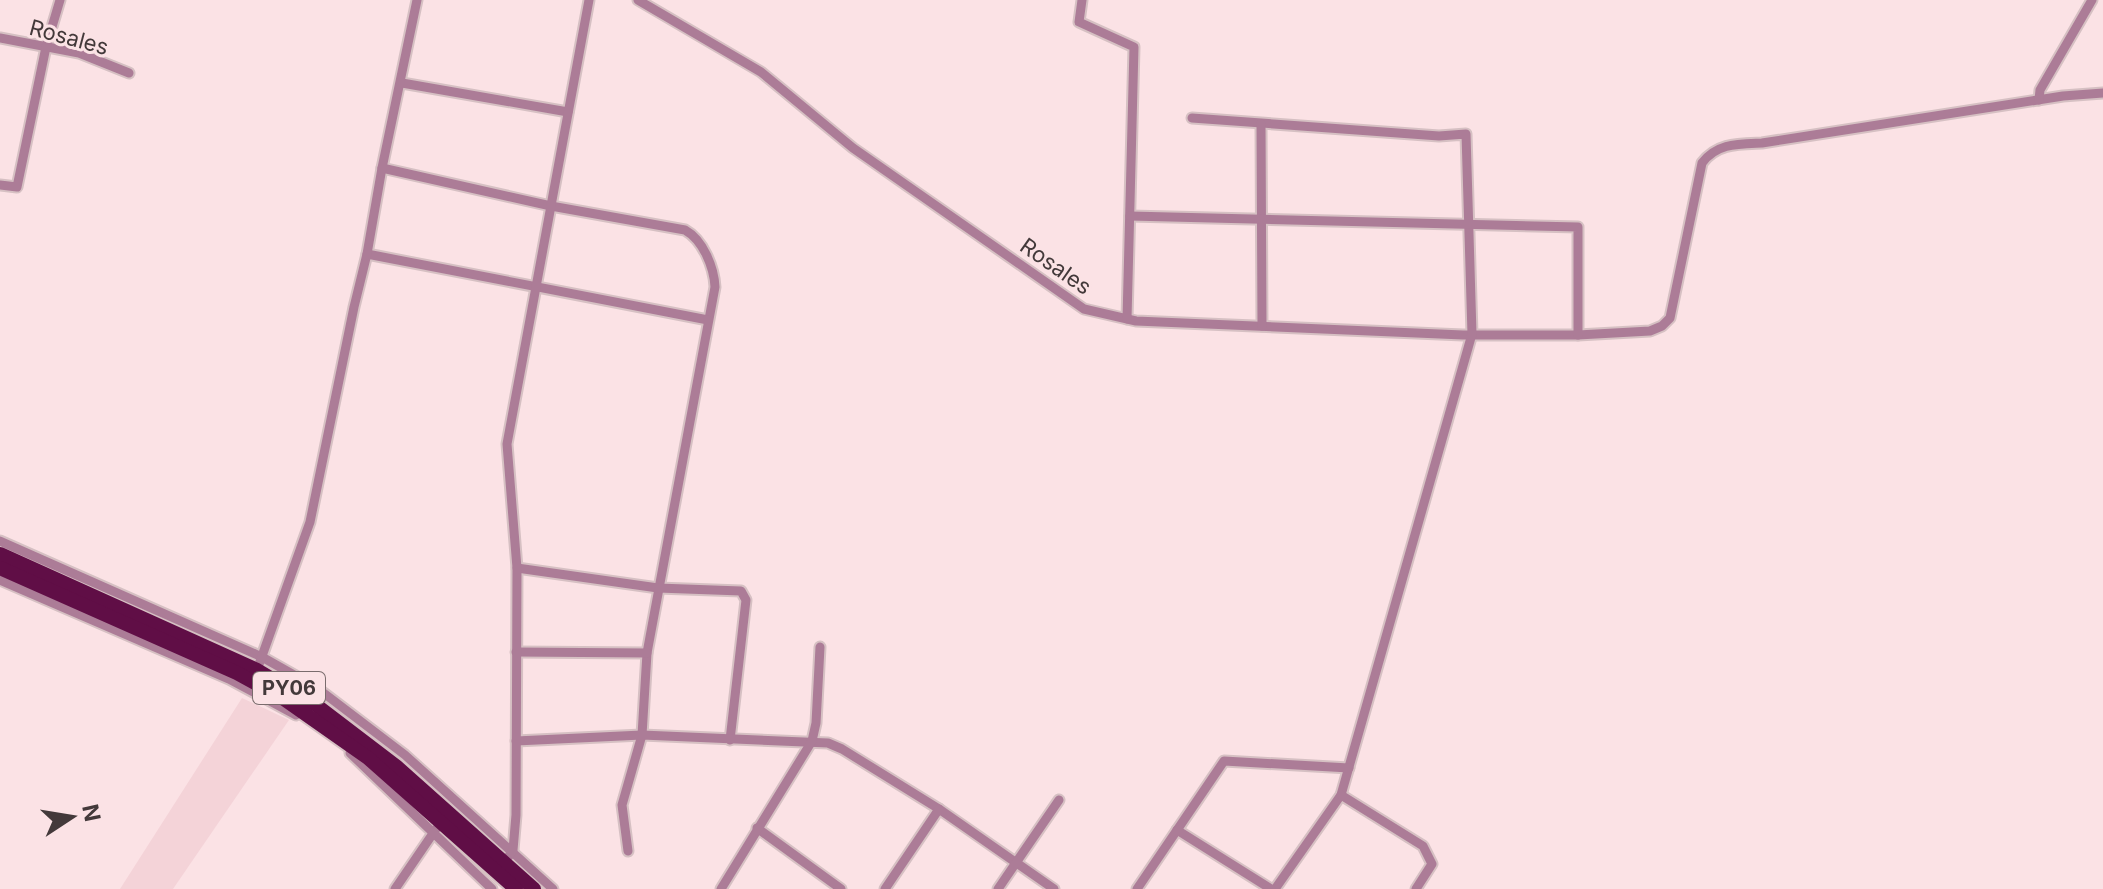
<svg xmlns="http://www.w3.org/2000/svg" width="2103" height="889" font-family="Inter,sans-serif">
<style>
.built{fill:#f4d3d8}
.lines{fill:none;stroke-linecap:round;stroke-linejoin:round}
.minor-casing{stroke:#d6c0c3;stroke-width:13}
.trunk-casing{stroke:#d6c0c3;stroke-width:18}
.minor{stroke:#ac7c97;stroke-width:9}
.trunk{stroke:#600e46;stroke-width:14}
.labels{text-anchor:middle;dominant-baseline:central;stroke-width:6;stroke-linejoin:round;paint-order:stroke}
.shield{fill:#fbe2e5;stroke:#7a6c6d;stroke-width:2}
.shield-label{font-size:20px;font-weight:bold;fill:#43393a}
.street-label{font-size:22px;fill:#43393a;stroke:#fbe2e5}
</style>
<rect width="100%" height="100%" fill="#fbe2e5"/>
<polygon class="built" points="242,698 289,720 173,889 120,889"/>
<g class="lines">
<g class="minor-casing">
<g id="minor">
<path d="M638 0 761 72 853 148 1084 309 1136 321 1463 335H1578L1650 331 1662 326 1670 318 1702 163C1717 143 1738 144 1762 143L2063 96 2103 93"/>
<polyline points="1082,0 1079,22 1134,47 1127,319"/>
<polyline points="0,38 79,53 129,73"/>
<polyline points="402,83 568,112"/>
<polyline points="2039,100 2040,90 2092,0"/>
<polyline points="1192,118 1439,136 1466,134 1472,334 1341,795 1275,889"/>
<polyline points="1261,124 1262,326"/>
<path d="M382 168 551 206 685 230C703 240 714 267 715 287L647 653 642 735 622 805 628 851"/>
<polyline points="0,185 17,187 46,47 60,0"/>
<polyline points="1130,216 1578,227 1578,335"/>
<polyline points="367,254 708,320"/>
<polyline points="0,541 262,657 317,688 405,755 553,889"/>
<polyline points="517,568 658,588 741,591 746,600 730,740"/>
<polyline points="0,580 229,679 296,715"/>
<polyline points="516,652 647,653"/>
<polyline points="257,670 310,522 354,307 367,254 382,168 417,0"/>
<polyline points="516,741 642,735 828,743 842,749 939,809 1054,889"/>
<polyline points="350,753 492,889"/>
<polyline points="1341,795 1423,846 1432,864 1416,889"/>
<polyline points="757,828 841,889"/>
<polyline points="1177,830 1271,889"/>
<polyline points="505,862 513,850 516,815 517,568 507,444 589,0"/>
<polyline points="395,889 436,829"/>
<polyline points="721,889 812,741 816,723 820,647"/>
<polyline points="885,889 939,809"/>
<polyline points="998,889 1059,800"/>
<polyline points="1137,889 1224,761 1349,768"/>
</g>
</g>
<g class="trunk-casing">
<g id="trunk">
<polyline points="0,554 257,670 316,705 396,766 534,889"/>
<polyline points="0,568 237,673 284,699 368,758 516,889"/>
</g>
</g>
<use href="#minor" class="minor"/>
<use href="#trunk" class="trunk"/>
</g>
<g class="labels">
<rect class="shield" x="253" y="672" width="72" height="32" rx="6"/>
<g class="shield-label">
<text x="289" y="688">PY06</text>
</g>
<g class="street-label">
<text transform="translate(69 37) rotate(15)">Rosales</text>
<text transform="translate(1056 266) rotate(35)">Rosales</text>
</g>
</g>
<g transform="translate(72 817) rotate(78)" stroke="#fbe2e5" stroke-width="6" paint-order="stroke">
<path d="M0-6L14 30L0 20L-14 30Z" fill="#43393a"/>
<text y="-12" font-size="22" font-weight="bold" text-anchor="middle" fill="#43393a">N</text>
</g>
</svg>
